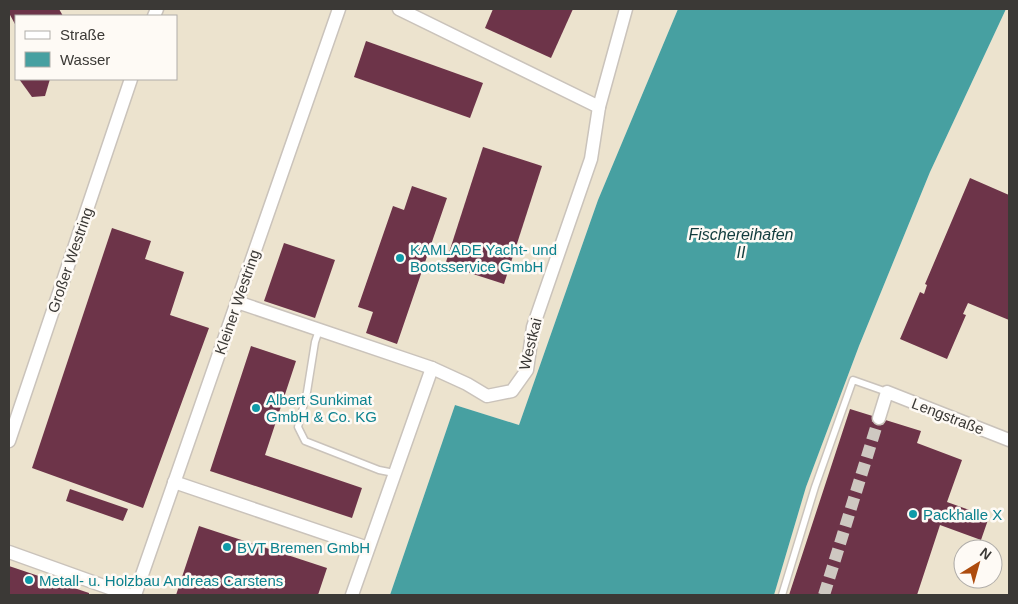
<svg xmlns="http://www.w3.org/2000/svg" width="1018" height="604" font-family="Arial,sans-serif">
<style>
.industrial{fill:#ece3ce;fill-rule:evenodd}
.water{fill:#47a0a1}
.building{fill:#6d3449}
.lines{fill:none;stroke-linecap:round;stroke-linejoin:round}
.minor-tunnel{stroke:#cec8c1;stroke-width:12;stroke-dasharray:12 6;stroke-linecap:butt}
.service-casing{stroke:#cac3bb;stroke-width:9}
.minor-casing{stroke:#cac3bb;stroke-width:15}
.service{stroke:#fff;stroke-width:6}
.minor{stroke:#fff;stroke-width:12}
.culture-dot{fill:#0f9aa8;stroke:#fefaf5;stroke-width:2}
.labels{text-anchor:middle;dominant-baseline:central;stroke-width:5;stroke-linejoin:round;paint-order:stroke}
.culture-label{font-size:15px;fill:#0d838f;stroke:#fefaf5;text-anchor:start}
.street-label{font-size:15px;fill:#3b3936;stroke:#fefaf5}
.water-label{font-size:16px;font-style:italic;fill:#123c3d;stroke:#fefaf5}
</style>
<rect width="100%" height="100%" fill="#f3ece4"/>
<g class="industrial">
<path d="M9 9H678L598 200 519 425 455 405 390 595H9ZM16 16H176V79H16Z"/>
<path d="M1006 9H1009V595H774L806 487 859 346 930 172ZM963 549H993V579H963Z"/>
</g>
<polygon class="water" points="678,9 1006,9 930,172 859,346 806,487 774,595 390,595 455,405 519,425 598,200"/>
<g class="building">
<polygon points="9,9 59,9 63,16 16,16 16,26 9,13"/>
<polygon points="493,9 573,9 551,58 485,28"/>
<polygon points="366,41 483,83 470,118 354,77"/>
<polygon points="19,79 50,79 45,96 32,97"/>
<polygon points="483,147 542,166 504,284 445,265"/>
<polygon points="970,178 1009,195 1009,320 968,303 963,314 966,315 947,359 900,339 920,292 924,294 927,285 925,284"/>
<polygon points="412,186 447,198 397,344 366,333 373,312 358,307 393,206 404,210"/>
<polygon points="112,228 151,241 145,259 184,272 170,315 209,328 143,508 32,468"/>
<polygon points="284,243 335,260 315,318 264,301"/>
<polygon points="251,346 296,361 265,455 362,488 352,518 210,471"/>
<polygon points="850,409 921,431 917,443 962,460 947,502 989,517 981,540 940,525 917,595 789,595"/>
<polygon points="70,489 128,509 123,521 66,501"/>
<polygon points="199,526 327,568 318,595 176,595"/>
<polygon points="9,566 89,593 89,595 9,595"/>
</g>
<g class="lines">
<polyline class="minor-tunnel" points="824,595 879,418"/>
<g class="service-casing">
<g id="service">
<polyline points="319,330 315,342 307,392 298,427 305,441 379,470 394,473"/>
<polyline points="782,595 815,487 853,380 887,392"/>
</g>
</g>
<g class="minor-casing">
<g id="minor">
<polyline points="399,9 599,107"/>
<polyline points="154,16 157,9"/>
<polyline points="237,302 432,368"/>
<polyline points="879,418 887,392 1009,440"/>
<polyline points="9,441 131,79"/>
<polyline points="174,482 368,548"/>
<polyline points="9,552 129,595"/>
<polyline points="135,595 339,9"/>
<polyline points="352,595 432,368 467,384 487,396 512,391 527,370 533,327 591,159 599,107 626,9"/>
</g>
</g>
<use href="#service" class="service"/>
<use href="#minor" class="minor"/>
</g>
<g class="culture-dot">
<circle cx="400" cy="258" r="5"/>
<circle cx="256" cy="408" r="5"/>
<circle cx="913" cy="514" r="5"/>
<circle cx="227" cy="547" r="5"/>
<circle cx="29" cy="580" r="5"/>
</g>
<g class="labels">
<g class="culture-label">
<text x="410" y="249">KAMLADE Yacht- und<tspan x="410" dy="17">Bootsservice GmbH</tspan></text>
<text x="266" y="399">Albert Sunkimat<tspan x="266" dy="17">GmbH &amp; Co. KG</tspan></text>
<text x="923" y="514">Packhalle X</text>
<text x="237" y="547">BVT Bremen GmbH</text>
<text x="39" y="580">Metall- u. Holzbau Andreas Carstens</text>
</g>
<g class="street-label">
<text transform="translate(70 260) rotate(-71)">Großer Westring</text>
<text transform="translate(237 302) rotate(-71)">Kleiner Westring</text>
<text transform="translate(530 344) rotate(-76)">Westkai</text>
<text transform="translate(948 416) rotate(21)">Lengstraße</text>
</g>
<g class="water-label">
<text x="741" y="234">Fischereihafen<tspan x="741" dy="18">II</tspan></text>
</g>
</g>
<rect width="1018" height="604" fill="none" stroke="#3b3936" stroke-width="20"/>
<rect x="15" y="15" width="162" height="65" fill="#fefaf5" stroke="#b0ada9"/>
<rect x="25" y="31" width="25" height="8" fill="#ffffff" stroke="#b0ada9"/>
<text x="60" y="40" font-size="15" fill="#3b3936">Straße</text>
<rect x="25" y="52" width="25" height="15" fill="#47a0a1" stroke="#b0ada9"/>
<text x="60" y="65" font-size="15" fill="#3b3936">Wasser</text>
<g transform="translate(978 564) rotate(37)"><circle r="24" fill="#fefaf5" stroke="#b0ada9"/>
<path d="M0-4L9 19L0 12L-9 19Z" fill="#ad4b0d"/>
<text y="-8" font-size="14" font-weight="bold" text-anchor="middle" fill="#3b3936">N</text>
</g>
</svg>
